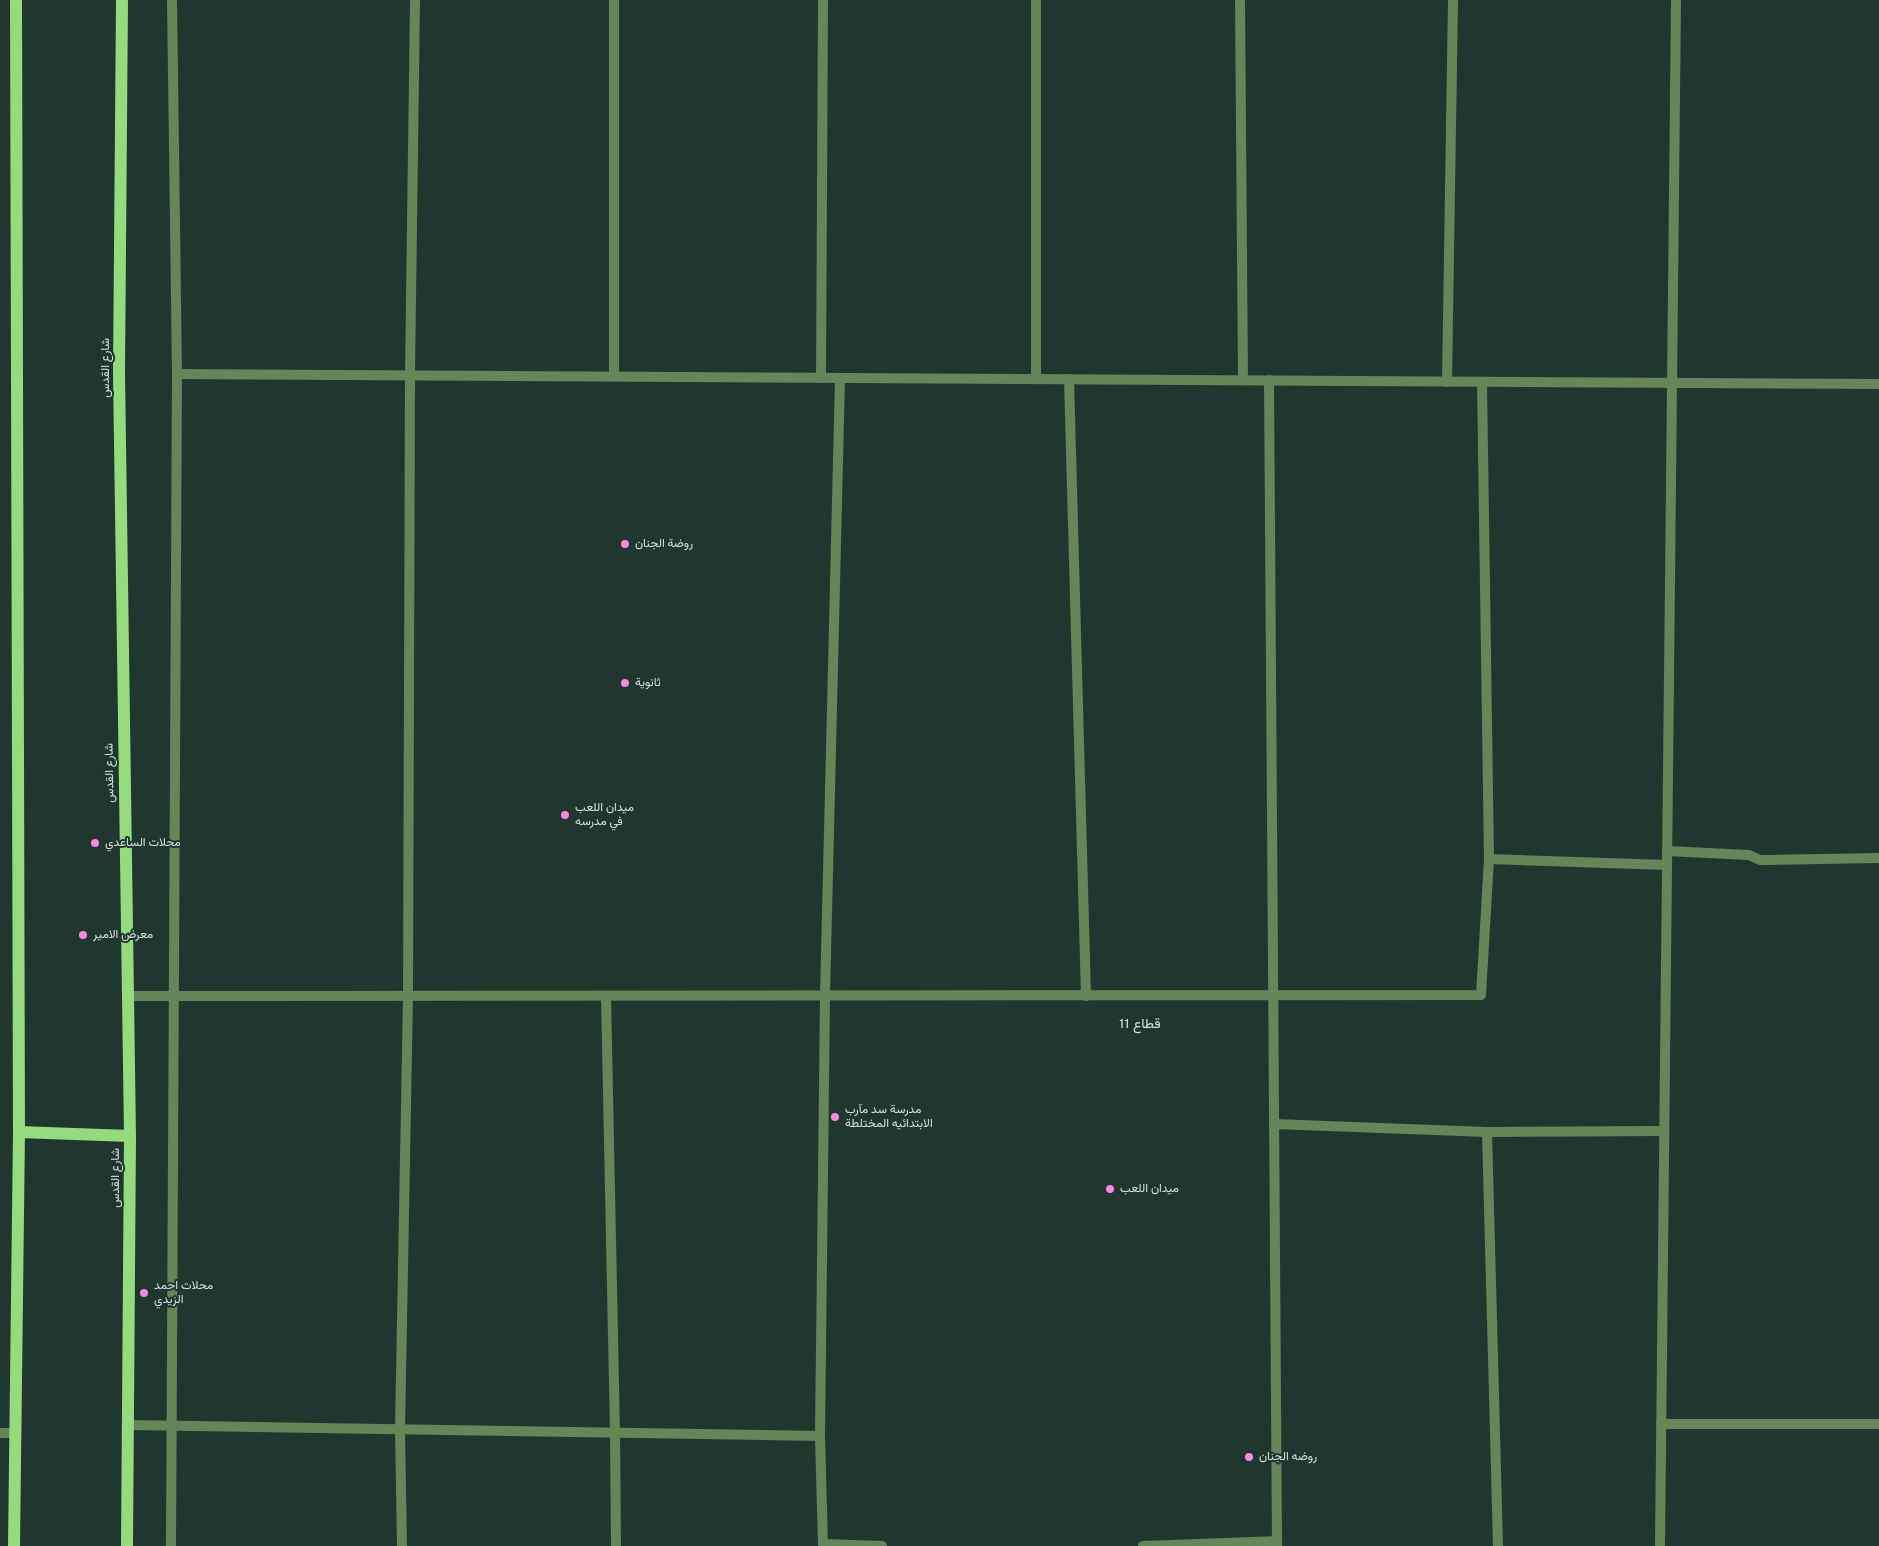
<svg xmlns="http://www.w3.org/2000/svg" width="1879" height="1546" font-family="Overpass,Vazirmatn,sans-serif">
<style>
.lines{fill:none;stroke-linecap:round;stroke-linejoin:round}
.minor{stroke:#658659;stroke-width:10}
.primary{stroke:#95da7c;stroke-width:12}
.poi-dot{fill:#fd86e2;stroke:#1f372f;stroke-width:2}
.labels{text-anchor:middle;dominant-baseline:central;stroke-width:4;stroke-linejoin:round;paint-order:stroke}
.street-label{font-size:12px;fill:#d2e0db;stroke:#1f372f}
.poi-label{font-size:12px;fill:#d2e0db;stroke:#1f372f;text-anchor:start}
.neighbourhood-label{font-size:14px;fill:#d2e0db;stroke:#1f372f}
</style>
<rect width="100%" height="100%" fill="#1f372f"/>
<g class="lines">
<g class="minor">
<polyline points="614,0 614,376"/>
<polyline points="1036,0 1036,379"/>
<polyline points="1240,0 1243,380"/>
<polyline points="177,374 1879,384"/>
<polyline points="821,378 823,0"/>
<polyline points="1069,379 1086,996"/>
<polyline points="1269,380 1277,1546"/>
<polyline points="1447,382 1453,0"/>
<polyline points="1667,851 1749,855 1760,860 1769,860 1879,858"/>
<polyline points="1489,859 1667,865"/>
<polyline points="127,996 1481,995 1489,859 1482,382"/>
<polyline points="606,996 615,1433 616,1546"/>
<polyline points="1274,1124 1487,1132 1664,1131"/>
<polyline points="1487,1132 1498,1546"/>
<polyline points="1661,1424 1879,1424"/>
<polyline points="129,1425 820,1436"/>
<polyline points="0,1433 15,1433"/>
<polyline points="823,1544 882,1546"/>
<polyline points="171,1546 177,374 172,0"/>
<polyline points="402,1546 400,1430 408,996 410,375 415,0"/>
<polyline points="823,1546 820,1436 825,996 840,378"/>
<polyline points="1143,1546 1277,1541"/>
<polyline points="1660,1546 1676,0"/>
</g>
<g class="primary">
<polyline points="122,0 119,373 130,1136 127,1546"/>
<polyline points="19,1132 130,1136"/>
<polyline points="14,1546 19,1132 16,0"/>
</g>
</g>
<g class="poi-dot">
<circle cx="625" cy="544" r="5"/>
<circle cx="625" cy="683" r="5"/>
<circle cx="565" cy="815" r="5"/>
<circle cx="95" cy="843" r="5"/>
<circle cx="83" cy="935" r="5"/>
<circle cx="835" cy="1117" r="5"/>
<circle cx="1110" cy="1189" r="5"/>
<circle cx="144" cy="1293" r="5"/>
<circle cx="1249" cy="1457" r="5"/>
</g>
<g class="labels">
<g class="street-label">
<text transform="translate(106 368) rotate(-90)">شارع القدس</text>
<text transform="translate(110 773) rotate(-91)">شارع القدس</text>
<text transform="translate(116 1178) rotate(-90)">شارع القدس</text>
</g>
<g class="poi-label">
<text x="635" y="544">روضة الجنان</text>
<text x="635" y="683">ثانوية</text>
<text x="575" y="808">ميدان اللعب<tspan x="575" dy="14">في مدرسه</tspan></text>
<text x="105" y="843">محلات الساعدي</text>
<text x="93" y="935">معرض الامير</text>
<text x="845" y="1110">مدرسة سد مآرب<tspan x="845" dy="14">الابتدائيه المختلطة</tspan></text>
<text x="1120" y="1189">ميدان اللعب</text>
<text x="154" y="1286">محلات احمد<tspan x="154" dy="14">الزيدي</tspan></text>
<text x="1259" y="1457">روضه الجنان</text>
</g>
<g class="neighbourhood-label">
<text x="1140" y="1024">قطاع 11</text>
</g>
</g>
</svg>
